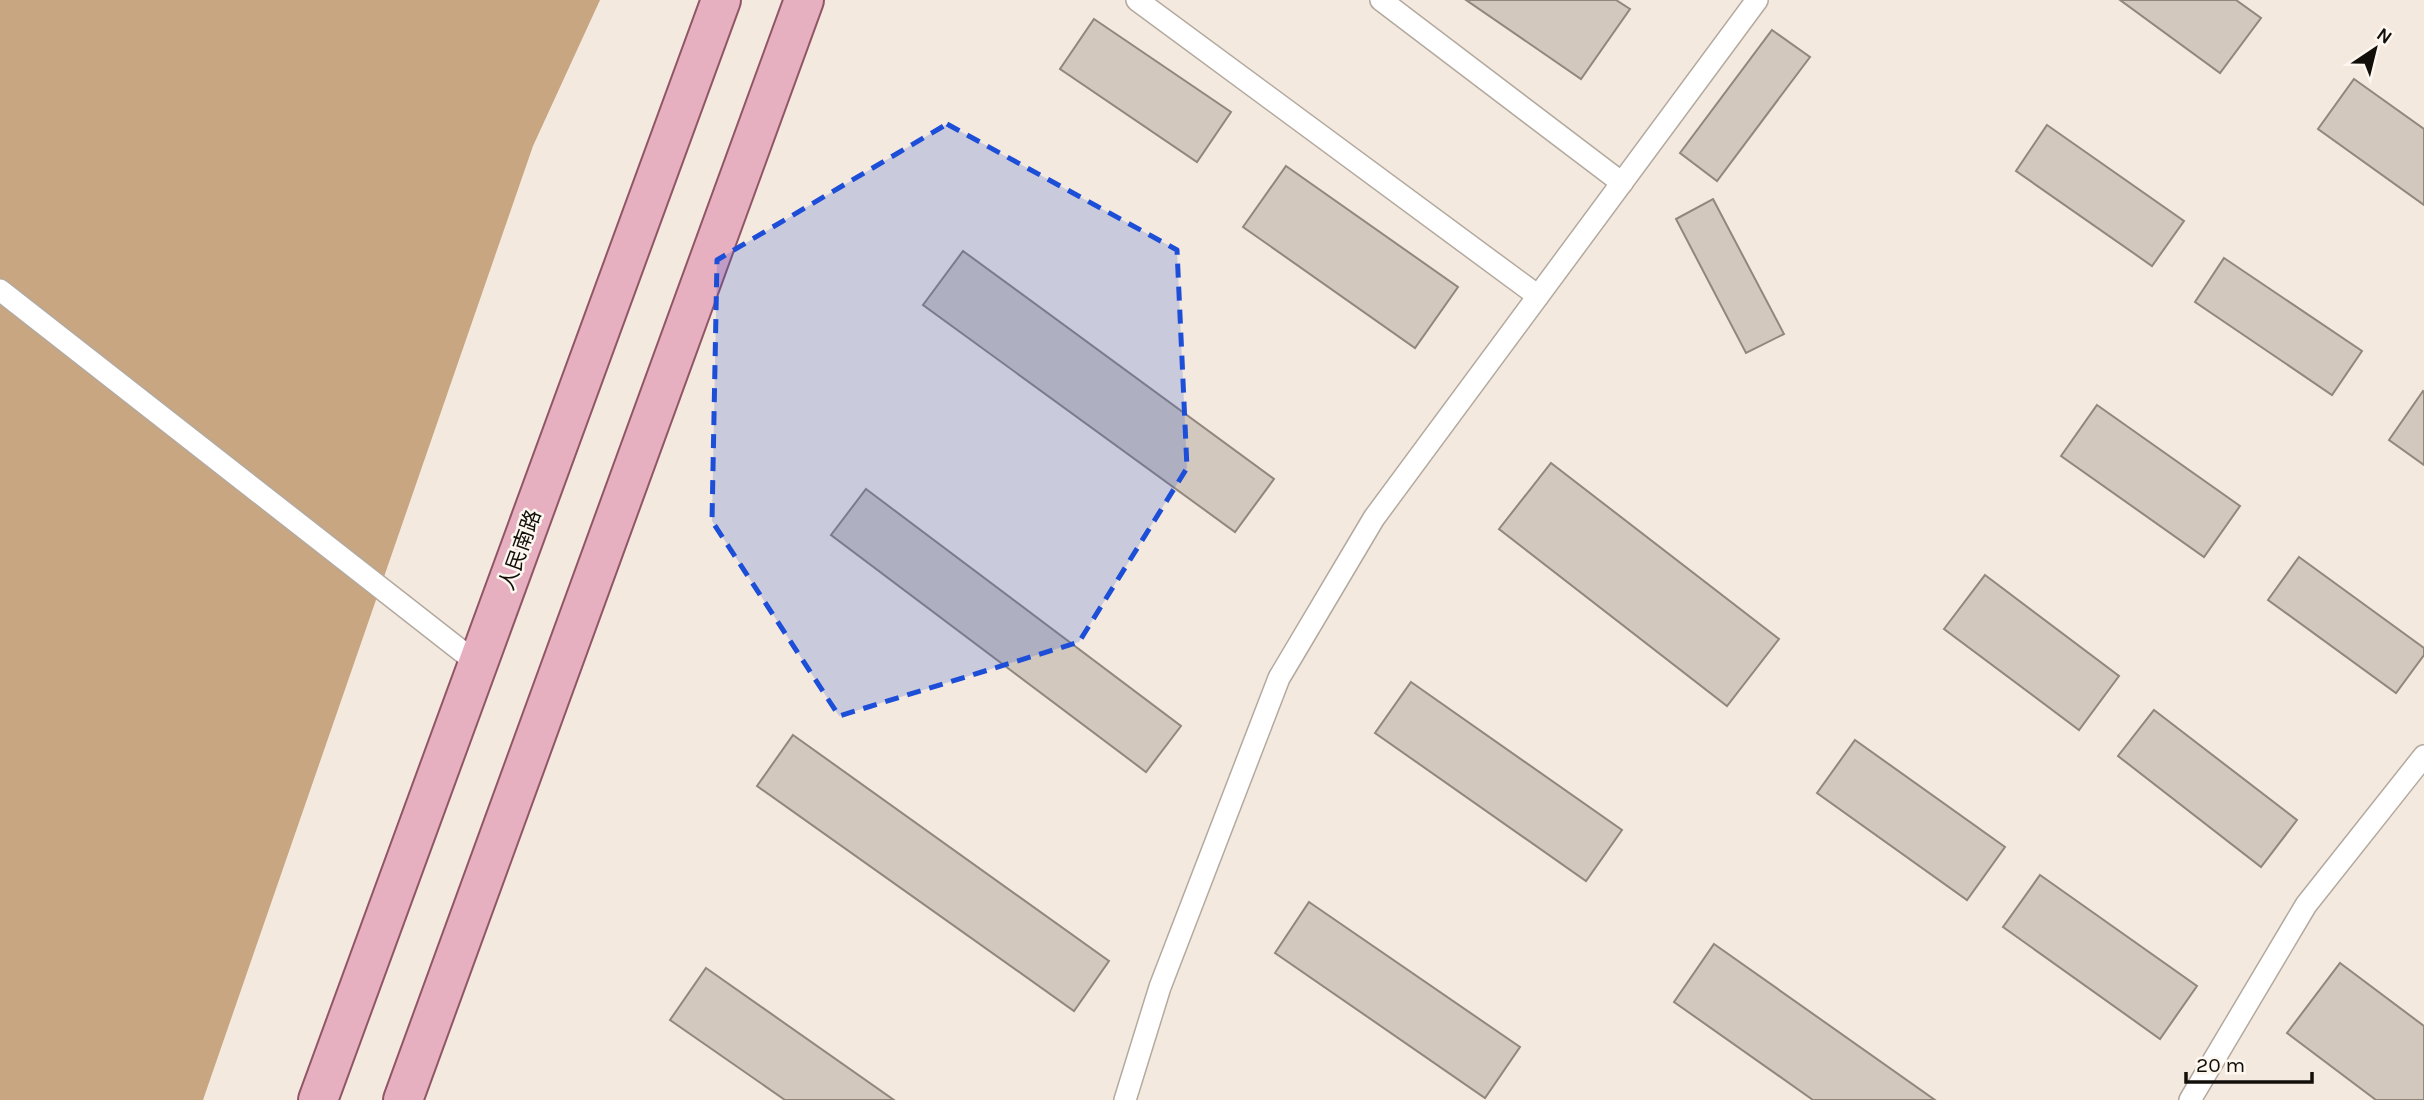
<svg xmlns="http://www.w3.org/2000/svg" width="2424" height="1100" font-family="Karla,'Noto Sans SC',sans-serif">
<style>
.forest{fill:#c8a682}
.building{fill:#d3c8bd;stroke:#91877c;stroke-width:2}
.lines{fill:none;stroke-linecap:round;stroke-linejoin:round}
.lane-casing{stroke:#b3a99e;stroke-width:24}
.primary-casing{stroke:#915666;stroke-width:42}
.lane{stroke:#fff;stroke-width:21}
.primary{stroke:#e6b0c1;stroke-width:38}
.marked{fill:#1d4ed8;fill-opacity:0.2;stroke:#1d4ed8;stroke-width:5;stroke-dasharray:14 9;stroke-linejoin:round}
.labels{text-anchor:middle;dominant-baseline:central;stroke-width:5;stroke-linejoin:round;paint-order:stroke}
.street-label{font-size:21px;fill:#120f0b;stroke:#fef7f0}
</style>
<rect width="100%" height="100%" fill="#f4e9de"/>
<polygon class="forest" points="0,0 600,0 533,146 203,1100 0,1100"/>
<g class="building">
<polygon points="1466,0 1616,0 1630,9 1581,79"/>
<polygon points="2120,0 2236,0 2261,18 2220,73"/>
<polygon points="1094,19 1231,112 1197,162 1060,69"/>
<polygon points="1772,30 1810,57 1717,181 1680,153"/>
<polygon points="2354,79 2424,129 2424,205 2318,129"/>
<polygon points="2047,125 2184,221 2152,266 2016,171"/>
<polygon points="1286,166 1458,287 1415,348 1243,227"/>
<polygon points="1713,199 1784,334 1746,353 1676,219"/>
<polygon points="963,251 1274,479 1235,532 923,305"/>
<polygon points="2224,258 2362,351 2332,395 2195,302"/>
<polygon points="2423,391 2424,392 2424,465 2389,440"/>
<polygon points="2097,405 2240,506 2204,557 2061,456"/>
<polygon points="1551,463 1779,639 1727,706 1499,529"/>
<polygon points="866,489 1181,726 1146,772 831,535"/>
<polygon points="2299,557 2424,648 2424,655 2396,693 2268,600"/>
<polygon points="1985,575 2119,676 2079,730 1944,629"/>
<polygon points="1411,682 1622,830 1586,881 1375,733"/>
<polygon points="2154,710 2297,820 2261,867 2118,756"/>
<polygon points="793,735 1109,961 1074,1011 757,786"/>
<polygon points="1855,740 2005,847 1967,900 1817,793"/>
<polygon points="2040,875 2197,986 2160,1039 2003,927"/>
<polygon points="1309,902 1520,1047 1485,1098 1275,953"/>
<polygon points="1714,944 1935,1100 1813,1100 1674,1002"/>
<polygon points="2340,963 2424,1026 2424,1100 2376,1100 2287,1033"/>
<polygon points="706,968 894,1100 785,1100 670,1020"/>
</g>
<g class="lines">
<g class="lane-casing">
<g id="lane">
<polyline points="1137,0 1538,296"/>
<polyline points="1381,0 1622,183"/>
<polyline points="0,290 478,664"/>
<polyline points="1125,1100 1160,987 1279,678 1374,518 1757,0"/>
<polyline points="2190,1100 2306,905 2424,756"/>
</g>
</g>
<g class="primary-casing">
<g id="primary">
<polyline points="318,1100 721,0"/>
<polyline points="403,1100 804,0"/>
</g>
</g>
<use href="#lane" class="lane"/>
<use href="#primary" class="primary"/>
</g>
<path class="marked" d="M947 124 1177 250 1187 468 1079 642 839 716 712 521 717 260Z"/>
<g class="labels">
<g class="street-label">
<text transform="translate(520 550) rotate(-70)">人民南路</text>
</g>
</g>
<g transform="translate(2375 49) rotate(35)" stroke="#fef7f0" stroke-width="5" paint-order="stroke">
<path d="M0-5L12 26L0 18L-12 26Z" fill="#120f0b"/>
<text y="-10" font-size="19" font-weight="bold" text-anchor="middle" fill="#120f0b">N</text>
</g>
<path d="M2186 1072v10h126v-10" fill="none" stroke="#120f0b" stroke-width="3.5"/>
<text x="2196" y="1072" font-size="21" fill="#120f0b" stroke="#fef7f0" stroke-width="5" paint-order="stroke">20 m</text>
</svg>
